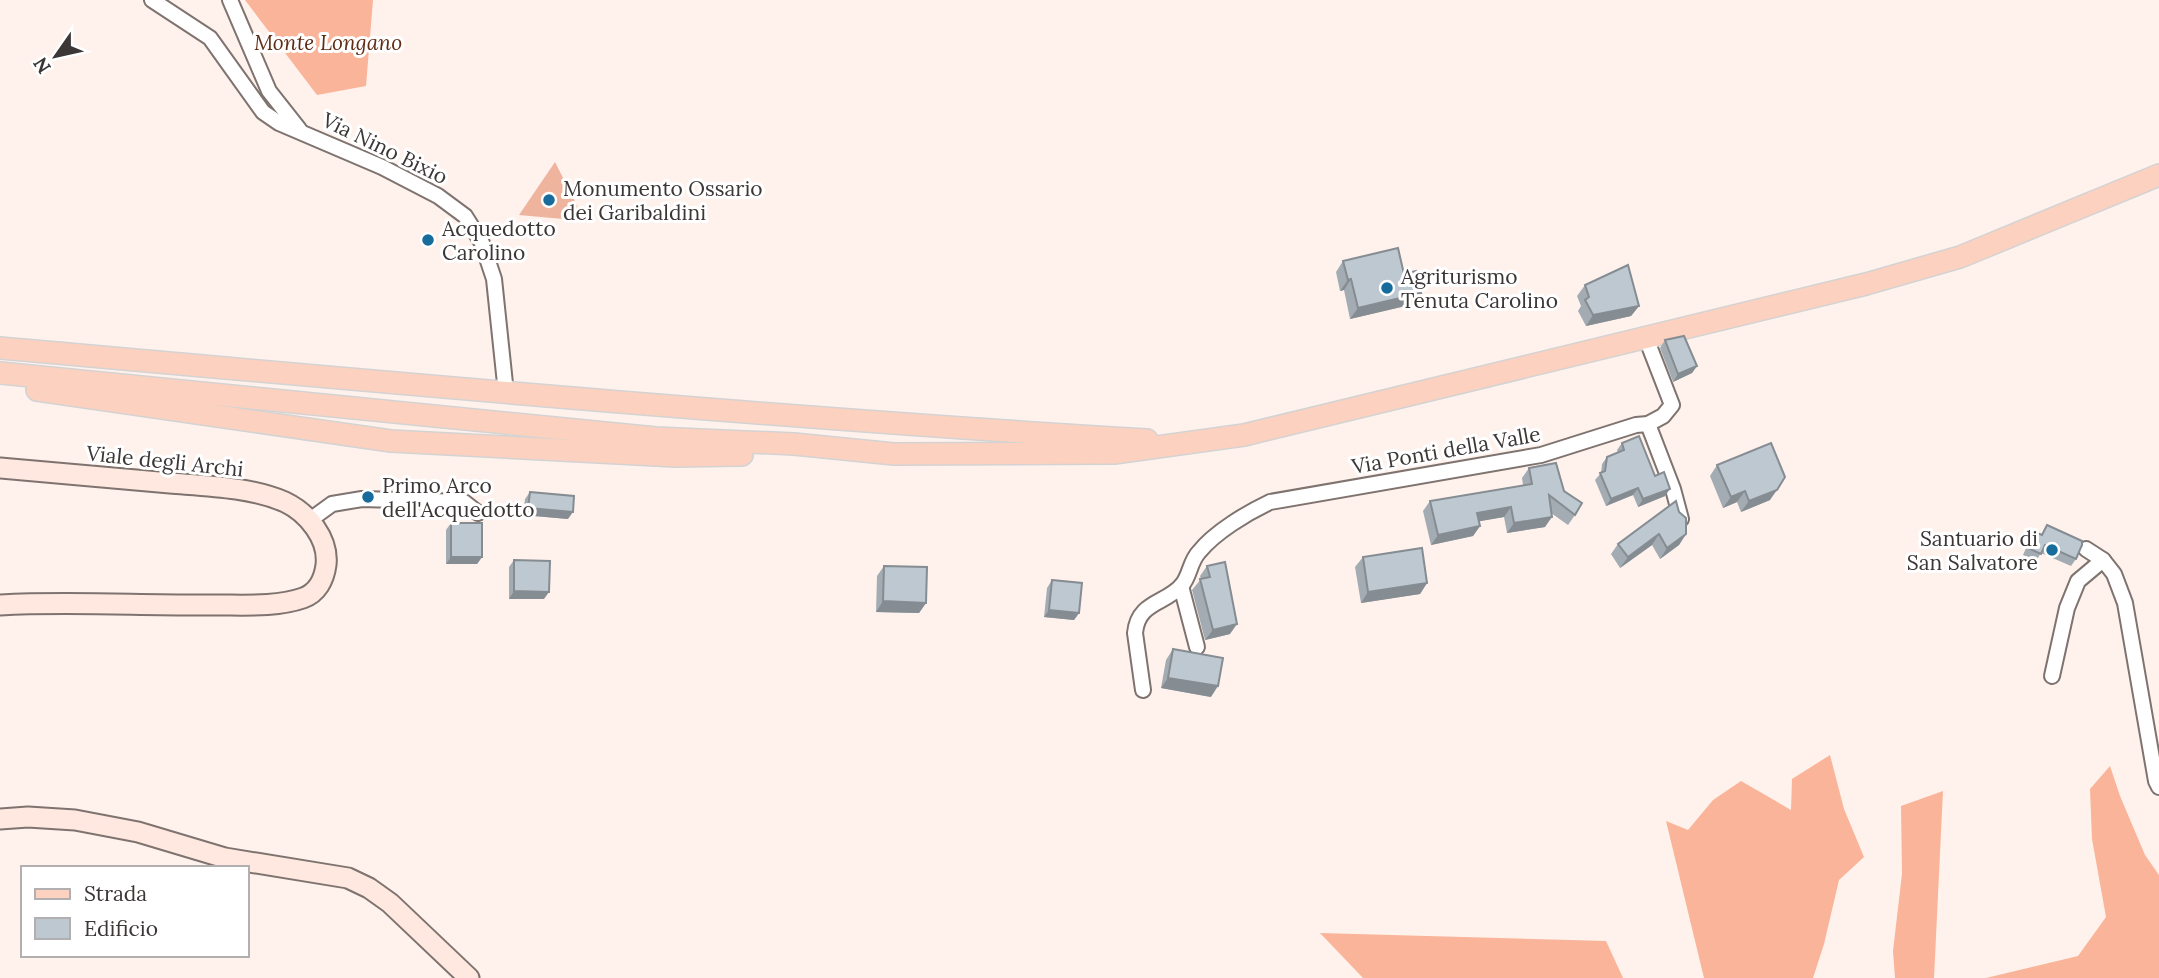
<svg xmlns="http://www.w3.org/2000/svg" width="2159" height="978" font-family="Lora,serif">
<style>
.green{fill:#eeb49d}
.forest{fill:#f9b499}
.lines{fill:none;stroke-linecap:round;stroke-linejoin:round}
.street-casing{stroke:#7e736f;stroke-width:18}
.secondary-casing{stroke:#7e736f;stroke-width:23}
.primary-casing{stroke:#d4d3d3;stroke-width:24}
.street{stroke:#fff;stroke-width:14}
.secondary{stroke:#fee8df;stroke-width:19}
.primary{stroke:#fdd1bf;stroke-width:21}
.wall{fill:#a3acb3}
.shaded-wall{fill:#858c92}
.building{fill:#bec8d0;stroke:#858c92;stroke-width:2}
.poi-dot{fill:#176c9c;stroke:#fff;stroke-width:2.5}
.labels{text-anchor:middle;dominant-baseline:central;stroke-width:6;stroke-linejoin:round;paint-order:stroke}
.park-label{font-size:21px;font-style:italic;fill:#612c14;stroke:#fff}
.street-label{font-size:21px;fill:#3c3736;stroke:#fff}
.poi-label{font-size:21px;fill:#3c3736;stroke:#fff;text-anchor:start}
</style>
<rect width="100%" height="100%" fill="#fff2ed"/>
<polygon class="green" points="555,162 585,221 519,215"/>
<g class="forest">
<polygon points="245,0 373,0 366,86 317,95"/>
<polygon points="1830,755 1844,809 1864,857 1839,880 1824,944 1813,978 1704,978 1666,821 1688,830 1713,800 1741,781 1791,810 1792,779"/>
<polygon points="2110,766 2120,796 2145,855 2159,875 2159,978 1986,978 2078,956 2106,917 2092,839 2090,789"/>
<polygon points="1943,791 1934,978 1895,978 1893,951 1902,874 1901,806"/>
<polygon points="1320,933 1606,941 1623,978 1363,978"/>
</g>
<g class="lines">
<g class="street-casing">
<g id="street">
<polyline points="152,0 210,38 263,112 279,123 382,167 438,196 465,216 482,243 494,279 506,393"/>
<polyline points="230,0 269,91 299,129"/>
<polyline points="1648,424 1673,489 1681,519"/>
<polyline points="310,520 332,504 362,499 464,502 478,513"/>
<polyline points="2086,549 2103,560 2114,574 2125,603 2156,781 2159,787"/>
<polyline points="1181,586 1197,647"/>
<polyline points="2052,676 2067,608 2078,581 2103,560"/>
<path d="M1143 690 1135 633C1138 601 1166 604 1182 585 1190 576 1190 561 1199 552 1215 532 1247 513 1270 502L1541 455 1636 425 1648 424 1663 416 1672 405 1646 338"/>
</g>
</g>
<g class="secondary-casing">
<g id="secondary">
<path d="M0 468C57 473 113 478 170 483 208 486 250 487 285 502 308 513 329 539 326 565 324 580 317 593 303 598 277 607 245 605 218 605 145 606 73 601 0 605"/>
<polyline points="0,819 28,817 75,820 138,832 225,858 348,878 369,888 390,903 469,978"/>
</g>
</g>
<g class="primary-casing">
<g id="primary">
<path d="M0 348C382 382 764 417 1147 440"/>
<polyline points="0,373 656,438 794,444 894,454 1114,453 1244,435 1866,284 1960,257 2159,175"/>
<polyline points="37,390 391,441 675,456 742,455"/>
</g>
</g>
<use href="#street" class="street"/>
<use href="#secondary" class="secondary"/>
<use href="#primary" class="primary"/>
</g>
<g class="wall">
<polygon points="1343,261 1404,274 1421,293 1414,304 1350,319 1344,290 1340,291 1336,272"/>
<polygon points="1585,285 1639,306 1631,316 1586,326 1578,311 1581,306 1577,296"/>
<polygon points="1665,340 1697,366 1692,373 1673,382 1660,348"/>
<polygon points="1622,443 1655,476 1665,496 1638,507 1633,495 1606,506 1595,480 1601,473 1602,464 1607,457 1618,453 1617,450"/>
<polygon points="1717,465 1770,500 1741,512 1737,502 1723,508 1710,476"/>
<polygon points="1529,468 1564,491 1575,515 1568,525 1551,513 1545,527 1507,533 1504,517 1479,521 1480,526 1473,536 1431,545 1423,511 1430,501 1523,485 1522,478"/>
<polygon points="530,492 568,519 523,515 525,499"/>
<polygon points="1676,501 1686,534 1679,545 1660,559 1652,545 1620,568 1611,554 1618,544"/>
<polygon points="451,523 482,557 477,564 446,564 446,530"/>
<polygon points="2047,525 2076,559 2071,566 2041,553 2036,561 2023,555 2030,539 2035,532 2041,535"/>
<polygon points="1363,557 1427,583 1420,594 1361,603 1355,567"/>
<polygon points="514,560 544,599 509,599 509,567"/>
<polygon points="884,566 926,603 919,613 876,612 877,576"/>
<polygon points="1207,566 1230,634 1205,640 1192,590 1201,579 1200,576"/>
<polygon points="1052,580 1079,613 1074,620 1044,617 1047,588"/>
<polygon points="1173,649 1211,697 1161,688 1166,660"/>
</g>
<g class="shaded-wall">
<polygon points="1351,279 1344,290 1340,291 1348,280"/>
<polygon points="1421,293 1414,304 1350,319 1358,308"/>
<polygon points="1639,306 1631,316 1586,326 1593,315"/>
<polygon points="1697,366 1692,373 1673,382 1678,374"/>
<polygon points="1638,488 1633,495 1606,506 1611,499"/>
<polygon points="1670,489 1665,496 1638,507 1643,499"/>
<polygon points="1777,490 1770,500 1741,512 1749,501"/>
<polygon points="1745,491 1737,502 1723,508 1731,497"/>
<polygon points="1511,507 1504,517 1470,523 1477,513"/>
<polygon points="528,508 573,512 568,519 523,515"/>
<polygon points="1552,517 1545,527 1507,533 1514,523"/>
<polygon points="1480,526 1473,536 1431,545 1438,535"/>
<polygon points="1659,534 1652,545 1620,568 1628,557"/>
<polygon points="1686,534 1679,545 1660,559 1667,548"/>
<polygon points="451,557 482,557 477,564 446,564"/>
<polygon points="1427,583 1420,594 1361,603 1368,592"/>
<polygon points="514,591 549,592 544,599 509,599"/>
<polygon points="883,601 926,603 919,613 876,612"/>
<polygon points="1049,610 1079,613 1074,620 1044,617"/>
<polygon points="1237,624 1230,634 1205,640 1213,630"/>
<polygon points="1168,678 1218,686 1211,697 1161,688"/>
</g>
<g class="building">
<polygon points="1398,248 1404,274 1416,271 1421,293 1358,308 1351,279 1348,280 1343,261"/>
<polygon points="1628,265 1639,306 1593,315 1585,300 1589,297 1585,285"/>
<polygon points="1684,336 1697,366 1678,374 1665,340"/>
<polygon points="1639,436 1655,476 1664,472 1670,489 1643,499 1638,488 1611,499 1600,473 1605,471 1607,457 1624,450 1622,443"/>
<polygon points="1771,443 1785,477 1777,490 1749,501 1745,491 1731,497 1717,465"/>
<polygon points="1556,463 1564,491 1582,503 1575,515 1549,495 1552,517 1514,523 1511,507 1477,513 1480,526 1438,535 1430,501 1532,484 1529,468"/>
<polygon points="530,492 574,496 573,512 528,508"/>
<polygon points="1676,501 1679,512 1686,518 1686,534 1667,548 1659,534 1628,557 1618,544"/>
<rect x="451" y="523" width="31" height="34"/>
<polygon points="2047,525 2082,541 2082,545 2076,559 2045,545 2041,554 2028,548 2035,532 2042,535"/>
<polygon points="1422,548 1427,583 1368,592 1363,557"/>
<polygon points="514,560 550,561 549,592 514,591"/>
<polygon points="1225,562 1237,624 1213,630 1200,579 1210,577 1207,566"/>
<polygon points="884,566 927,567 926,603 883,601"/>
<polygon points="1052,580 1082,583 1079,613 1049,610"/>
<polygon points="1173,649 1223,658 1218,686 1168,678"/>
</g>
<g class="poi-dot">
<circle cx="549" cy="200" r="7"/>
<circle cx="428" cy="240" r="7"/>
<circle cx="1387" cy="288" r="7"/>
<circle cx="368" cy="497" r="7"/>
<circle cx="2052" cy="550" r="7"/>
</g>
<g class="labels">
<g class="park-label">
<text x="328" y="42">Monte Longano</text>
</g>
<g class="street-label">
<text transform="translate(385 148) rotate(26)">Via Nino Bixio</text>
<text transform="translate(1446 450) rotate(-10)">Via Ponti della Valle</text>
<text transform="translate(165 461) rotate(6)">Viale degli Archi</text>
</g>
<g class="poi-label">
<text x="563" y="188">Monumento Ossario<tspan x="563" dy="24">dei Garibaldini</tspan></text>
<text x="442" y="228">Acquedotto<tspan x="442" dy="24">Carolino</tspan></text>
<text x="1401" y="276">Agriturismo<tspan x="1401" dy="24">Tenuta Carolino</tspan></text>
<text x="382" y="485">Primo Arco<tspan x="382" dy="24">dell'Acquedotto</tspan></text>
<text x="2038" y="538" text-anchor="end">Santuario di<tspan x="2038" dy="24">San Salvatore</tspan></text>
</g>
</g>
<rect x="21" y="866" width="228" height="91" fill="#ffffff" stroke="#b1afaf" stroke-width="2"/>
<rect x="35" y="889" width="35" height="10" fill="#fdd1bf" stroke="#b1afaf" stroke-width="2"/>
<text x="84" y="901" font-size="21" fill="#3c3736">Strada</text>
<rect x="35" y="918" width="35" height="21" fill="#bec8d0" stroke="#b1afaf" stroke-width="2"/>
<text x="84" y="936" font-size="21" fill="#3c3736">Edificio</text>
<g transform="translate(56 56) rotate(236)" stroke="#ffffff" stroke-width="5" paint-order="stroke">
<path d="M0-5L12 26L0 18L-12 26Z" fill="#3c3736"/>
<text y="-10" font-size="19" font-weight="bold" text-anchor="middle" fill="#3c3736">N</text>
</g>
</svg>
